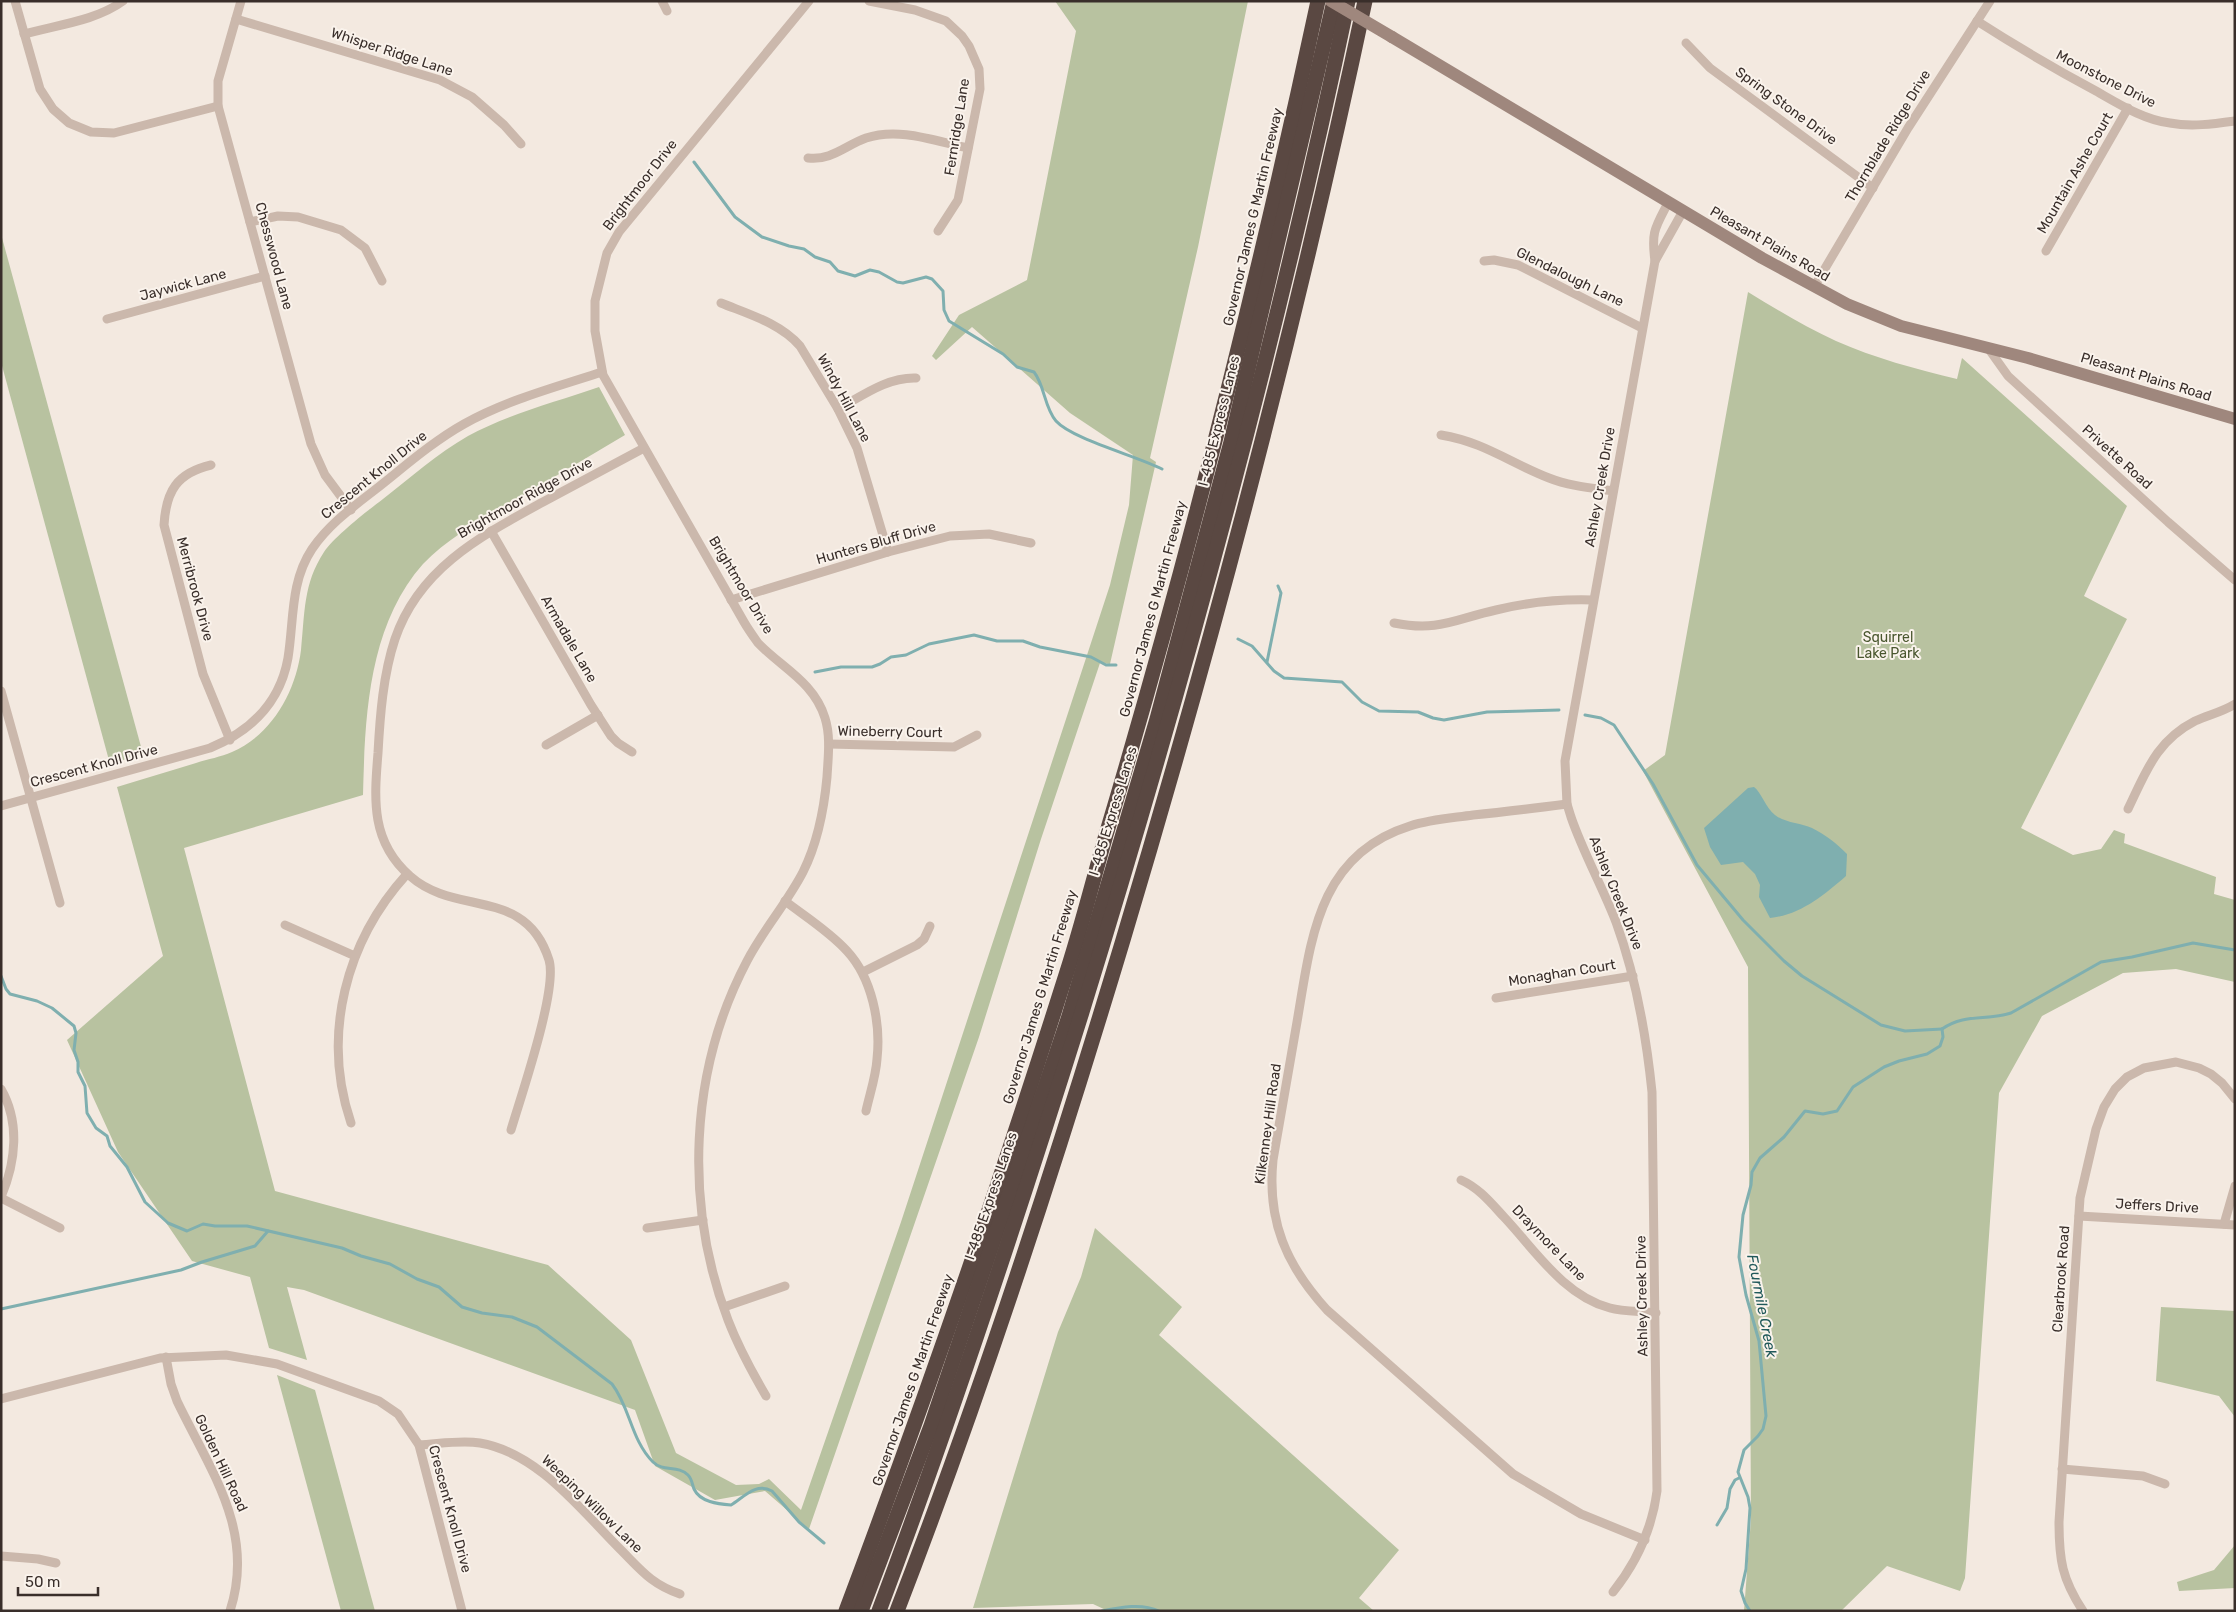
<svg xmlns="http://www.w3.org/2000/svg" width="2236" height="1612" font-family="Rubik,sans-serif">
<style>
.green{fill:#b8c2a0}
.water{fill:#7fafaf}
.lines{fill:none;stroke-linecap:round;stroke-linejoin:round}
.stream{stroke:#7fafaf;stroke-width:3}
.street{stroke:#cbb8ac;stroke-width:9}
.secondary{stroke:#9f877d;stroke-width:12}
.highway{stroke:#5a4842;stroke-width:15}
.secondary-bridge{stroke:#9f877d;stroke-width:12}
.labels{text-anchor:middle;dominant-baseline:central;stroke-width:4;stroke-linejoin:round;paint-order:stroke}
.street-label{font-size:14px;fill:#392e2a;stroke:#faf3ec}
.park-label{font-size:14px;fill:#4a572f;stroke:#faf3ec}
.water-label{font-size:15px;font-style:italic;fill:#20595a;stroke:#faf3ec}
</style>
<rect width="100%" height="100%" fill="#f3e9e0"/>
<g class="green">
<path d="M1055 1H1248L1198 247 1150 458 1156 462 1110 664 1100 663 1041 839 979 1037 809 1529 765 1491 715 1500 655 1466 635 1410 304 1290 287 1287 307 1360 269 1348 250 1277 192 1261 118 1152 67 1040 163 956 117 787C143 779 170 771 196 763 208 759 221 757 232 752 272 735 296 691 301 650 305 613 303 584 324 552 335 536 367 511 383 499 411 477 437 454 468 436 508 414 556 402 599 387L625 435C588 457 551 479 513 501 482 520 449 537 423 564 368 626 365 717 363 795L184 848 275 1191 548 1265 631 1340 676 1453 736 1485 759 1484 769 1479 801 1510 901 1222 1110 585 1129 505 1133 455 1070 413 972 327 936 360 932 356 959 315 1027 280 1076 31Z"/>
<polygon points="1,234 143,754 110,764 1,362"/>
<path d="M1748 292C1776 309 1805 327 1836 341 1874 358 1916 369 1957 379L1962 358 2127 506 2084 596 2127 619 2021 828 2073 855 2101 849 2114 830 2125 834 2124 843 2216 877 2214 894 2235 900V982L2176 969 2123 973 2042 1016 1999 1093 1965 1578 1960 1591 1887 1566 1841 1611H1744L1751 1519 1748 967 1643 771 1665 755Z"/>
<polygon points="1095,1228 1182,1307 1159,1335 1399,1550 1359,1598 1374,1611 1108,1611 1093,1604 973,1608 1058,1332 1081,1277"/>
<polygon points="2161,1307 2235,1311 2235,1417 2219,1396 2156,1381"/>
<polygon points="277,1375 315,1390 375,1611 341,1611"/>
<polygon points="2235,1545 2235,1588 2179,1591 2177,1582 2214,1570"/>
</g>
<path class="water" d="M1754 787C1761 792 1766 808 1775 815 1785 823 1801 823 1812 828 1826 835 1836 843 1847 854L1846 876C1823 896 1800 915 1770 918L1759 897 1760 885 1755 874 1743 862 1721 865 1710 847 1704 828 1748 788Z"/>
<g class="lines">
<g class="stream">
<path d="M694 162 735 217 762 237 789 246 804 249 815 257 830 262 838 271 855 276 870 270 879 272 897 282 903 283 926 277 932 279 943 291 944 310 949 321 1003 354 1017 367 1034 372C1045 386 1044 407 1056 421 1072 439 1137 456 1162 469"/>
<polyline points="1238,639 1252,646 1274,671 1284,678 1342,682 1362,702 1379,711 1418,712 1433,718 1444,720 1487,712 1559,710"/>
<polyline points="1267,662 1281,593 1278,586"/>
<polyline points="815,672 841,667 872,667 880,664 891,657 906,655 929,644 974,635 997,641 1023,641 1040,647 1091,657 1106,665 1116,665"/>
<polyline points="1585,715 1601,718 1614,725 1653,784 1697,865 1743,920 1784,961 1802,976 1881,1025 1905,1031 1942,1029"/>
<path d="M1 976 6 989 10 994 37 1001 52 1008 74 1026 76 1033 74 1050 78 1062V1072L85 1086 87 1113 96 1128 107 1136 110 1146 127 1167 145 1202 168 1223 187 1231 203 1224 215 1226H247L342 1248 361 1256 390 1264 417 1279 439 1287 462 1307 482 1313 512 1317 537 1327 612 1384C630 1407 631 1440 653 1462 663 1472 678 1465 688 1475 692 1479 692 1484 694 1489 700 1502 718 1504 731 1505 744 1497 756 1482 772 1491L799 1522 824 1543"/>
<path d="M1942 1029C1965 1013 1986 1021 2011 1013L2101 962 2132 957 2193 943 2235 950"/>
<polyline points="1,1309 181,1270 202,1262 255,1246 268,1231"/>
<polyline points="1717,1525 1727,1508 1730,1489 1735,1480 1739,1478"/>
<path d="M1102 1611C1121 1607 1142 1603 1159 1611"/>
<polyline points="1750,1611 1745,1603 1741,1591 1746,1569 1750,1508 1748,1497 1738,1472 1744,1450 1758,1436 1763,1429 1766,1416 1759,1341 1746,1295 1739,1257 1743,1215 1751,1185 1752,1172 1760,1158 1784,1137 1805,1111 1823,1114 1837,1111 1853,1087 1884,1067 1899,1061 1927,1054 1940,1046 1943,1037 1942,1029"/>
</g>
<g class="street">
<polyline points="15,1 40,89 53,109 69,123 91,132 114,133 218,106"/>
<polyline points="241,1 218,81 218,106 311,444 325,475 351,510"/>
<polyline points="662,1 667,11"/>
<polyline points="869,1 915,10 946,21 962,36 969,46 979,69 980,89 958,200 938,231"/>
<polyline points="236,19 440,80 472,97 504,125 521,144"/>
<path d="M1977 21C2016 46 2055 69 2096 91 2119 104 2144 120 2170 123 2191 127 2213 124 2235 121"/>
<path d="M24 34C56 25 96 21 123 1"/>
<polyline points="1686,43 1710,68 1873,188"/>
<path d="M808 158C831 161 846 145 866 138 899 127 935 141 968 148"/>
<path d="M1668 203C1655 228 1651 232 1655 261L1683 211"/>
<polyline points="250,222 278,216 298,217 341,230 365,248 382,281"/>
<polyline points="2046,251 2128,108"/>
<polyline points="1484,261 1494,260 1518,265 1642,328"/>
<polyline points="1814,287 1908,128 1990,1"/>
<path d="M721 303C748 314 780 323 800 346L838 409 857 448 888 552"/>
<polyline points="107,319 265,276"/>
<polyline points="1988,348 2008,376 2168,522 2235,580"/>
<path d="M838 409C862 396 887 377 916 378"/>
<path d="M1441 435C1484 442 1510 463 1549 478 1569 486 1592 488 1613 491"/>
<path d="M211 465C177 473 166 491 164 525L203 674 230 740"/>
<polyline points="491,531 591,705 611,736 618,743 632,752"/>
<polyline points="731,600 888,552 950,536 989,534 1031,543"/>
<path d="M1394 623C1439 632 1455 619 1496 610 1529 602 1560 599 1593 600"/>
<polyline points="1,691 60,903"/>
<polyline points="829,744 954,747 977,735"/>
<polyline points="546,745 598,715"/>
<path d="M1567 804C1536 808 1505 812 1473 815 1452 818 1431 819 1410 826 1317 855 1311 941 1297 1022 1289 1068 1281 1114 1273 1160 1267 1221 1286 1265 1327 1310L1513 1474 1581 1514 1645 1540"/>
<path d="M1 806 210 748C251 731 280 703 288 658 294 621 290 582 312 549 329 524 353 507 376 489 404 467 432 442 464 424 507 400 556 387 602 372"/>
<path d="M2128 809C2146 772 2156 741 2195 721 2208 715 2222 712 2235 704"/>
<path d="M785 901C806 917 830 932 847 951 872 978 881 1023 877 1059 876 1076 870 1093 866 1111"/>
<polyline points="285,925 355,956"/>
<polyline points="863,972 917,945 924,939 930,926"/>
<polyline points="1496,998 1633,976"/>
<path d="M1 1089C20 1122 16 1162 1 1197"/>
<path d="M351 1123C321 1035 346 941 407 874"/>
<path d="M511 1130C521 1096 558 989 549 960 526 886 456 917 410 876 371 842 374 801 378 753 380 716 383 675 395 639 419 568 481 536 543 502 577 484 610 466 644 448"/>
<path d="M1461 1180C1479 1188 1491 1203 1504 1217 1535 1250 1564 1296 1610 1308 1624 1312 1641 1311 1656 1313"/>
<polyline points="1,1198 60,1228"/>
<polyline points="2079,1216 2235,1225"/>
<polyline points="2224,1224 2235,1186"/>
<polyline points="647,1228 703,1220"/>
<polyline points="724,1307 785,1286"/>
<path d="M166 1357 171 1384 177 1401C210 1470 256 1531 230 1611"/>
<path d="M766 1396C752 1372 738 1346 728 1320 684 1205 689 1071 747 961 763 930 787 903 803 872 818 842 824 810 827 777 828 758 831 737 825 718 814 682 782 668 758 643 753 636 748 629 744 622L603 375 595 331V301L607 253 619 232 809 1"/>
<polyline points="1,1399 160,1358 226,1355 277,1364 379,1401 398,1414 419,1445 462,1611"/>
<path d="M419 1445C439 1444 460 1440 480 1443 538 1453 580 1509 620 1549 641 1570 651 1584 680 1594"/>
<polyline points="2062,1469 2143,1476 2165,1484"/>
<polyline points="1,1556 38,1559 56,1563"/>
<path d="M1613 1592C1637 1562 1652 1529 1657 1491L1652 1092C1646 1033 1636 977 1616 922 1602 886 1583 852 1571 817L1567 804 1565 761 1655 261"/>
<path d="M2083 1611C2062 1579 2059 1560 2059 1522L2080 1198 2096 1129 2104 1107 2115 1089 2127 1077 2144 1068 2176 1062 2199 1068 2211 1074 2222 1083 2235 1099"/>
</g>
<polyline class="secondary" points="1392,37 1762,258 1847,304 1901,326 2028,358 2235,419"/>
<g class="highway">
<path d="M846 1611C924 1403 997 1193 1064 981 1080 933 1092 884 1106 835 1188 560 1258 282 1318 1"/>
<polyline points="861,1611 931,1426 1069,1016 1157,719 1231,442 1334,1"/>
<path d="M879 1611C953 1414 1019 1213 1082 1012 1185 679 1277 342 1348 1"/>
<path d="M897 1611C982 1391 1055 1166 1123 940 1216 630 1298 318 1365 1"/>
</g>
<polyline class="secondary-bridge" points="1331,1 1392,37"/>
</g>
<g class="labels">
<g class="street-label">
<text transform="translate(392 52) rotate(18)">Whisper Ridge Lane</text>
<text transform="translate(2106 79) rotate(27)">Moonstone Drive</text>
<text transform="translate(1786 106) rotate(36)">Spring Stone Drive</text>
<text transform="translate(957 127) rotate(-81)">Fernridge Lane</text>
<text transform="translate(1888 136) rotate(-59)">Thornblade Ridge Drive</text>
<text transform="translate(2075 173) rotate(-60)">Mountain Ashe Court</text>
<text transform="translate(640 185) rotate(-52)">Brightmoor Drive</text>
<text transform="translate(1253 217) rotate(-77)">Governor James G Martin Freeway</text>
<text transform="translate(1770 244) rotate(30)">Pleasant Plains Road</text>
<text transform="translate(274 256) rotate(75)">Chesswood Lane</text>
<text transform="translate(1570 277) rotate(26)">Glendalough Lane</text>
<text transform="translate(183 285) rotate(-15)">Jaywick Lane</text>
<text transform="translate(2146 377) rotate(17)">Pleasant Plains Road</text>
<text transform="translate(844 398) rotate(62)">Windy Hill Lane</text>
<text transform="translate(1219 421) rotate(-76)">I-485 Express Lanes</text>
<text transform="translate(2117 457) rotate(42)">Privette Road</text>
<text transform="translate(374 475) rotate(-39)">Crescent Knoll Drive</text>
<text transform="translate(1600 487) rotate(-80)">Ashley Creek Drive</text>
<text transform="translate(525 498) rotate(-29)">Brightmoor Ridge Drive</text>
<text transform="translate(876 543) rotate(-16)">Hunters Bluff Drive</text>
<text transform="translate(741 585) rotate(59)">Brightmoor Drive</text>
<text transform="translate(195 589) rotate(75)">Merribrook Drive</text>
<text transform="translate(1153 609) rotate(-75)">Governor James G Martin Freeway</text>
<text transform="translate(569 639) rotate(60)">Armadale Lane</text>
<text transform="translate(890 732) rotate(1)">Wineberry Court</text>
<text transform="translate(94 766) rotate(-15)">Crescent Knoll Drive</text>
<text transform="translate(1113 811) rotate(-73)">I-485 Express Lanes</text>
<text transform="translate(1616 893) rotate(68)">Ashley Creek Drive</text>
<text transform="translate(1562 973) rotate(-9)">Monaghan Court</text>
<text transform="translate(1040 997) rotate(-73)">Governor James G Martin Freeway</text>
<text transform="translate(1268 1124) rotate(-82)">Kilkenney Hill Road</text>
<text transform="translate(991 1196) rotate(-71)">I-485 Express Lanes</text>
<text transform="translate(2157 1206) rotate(3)">Jeffers Drive</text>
<text transform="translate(1549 1243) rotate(46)">Draymore Lane</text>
<text transform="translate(2061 1279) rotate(-86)">Clearbrook Road</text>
<text transform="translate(1642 1296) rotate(-91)">Ashley Creek Drive</text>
<text transform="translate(913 1380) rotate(-71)">Governor James G Martin Freeway</text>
<text transform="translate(221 1463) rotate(65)">Golden Hill Road</text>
<text transform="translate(592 1504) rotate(44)">Weeping Willow Lane</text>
<text transform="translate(450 1509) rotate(75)">Crescent Knoll Drive</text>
</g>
<g class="park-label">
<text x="1888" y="637">Squirrel<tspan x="1888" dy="16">Lake Park</tspan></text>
</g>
<g class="water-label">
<text transform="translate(1762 1306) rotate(79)">Fourmile Creek</text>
</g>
</g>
<rect width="2236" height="1612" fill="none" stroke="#392e2a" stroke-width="5"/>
<path d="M18 1587v8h80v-8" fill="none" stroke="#392e2a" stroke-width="2.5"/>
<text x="25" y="1587" font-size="15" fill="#392e2a" stroke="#faf3ec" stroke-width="4" paint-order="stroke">50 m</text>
</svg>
